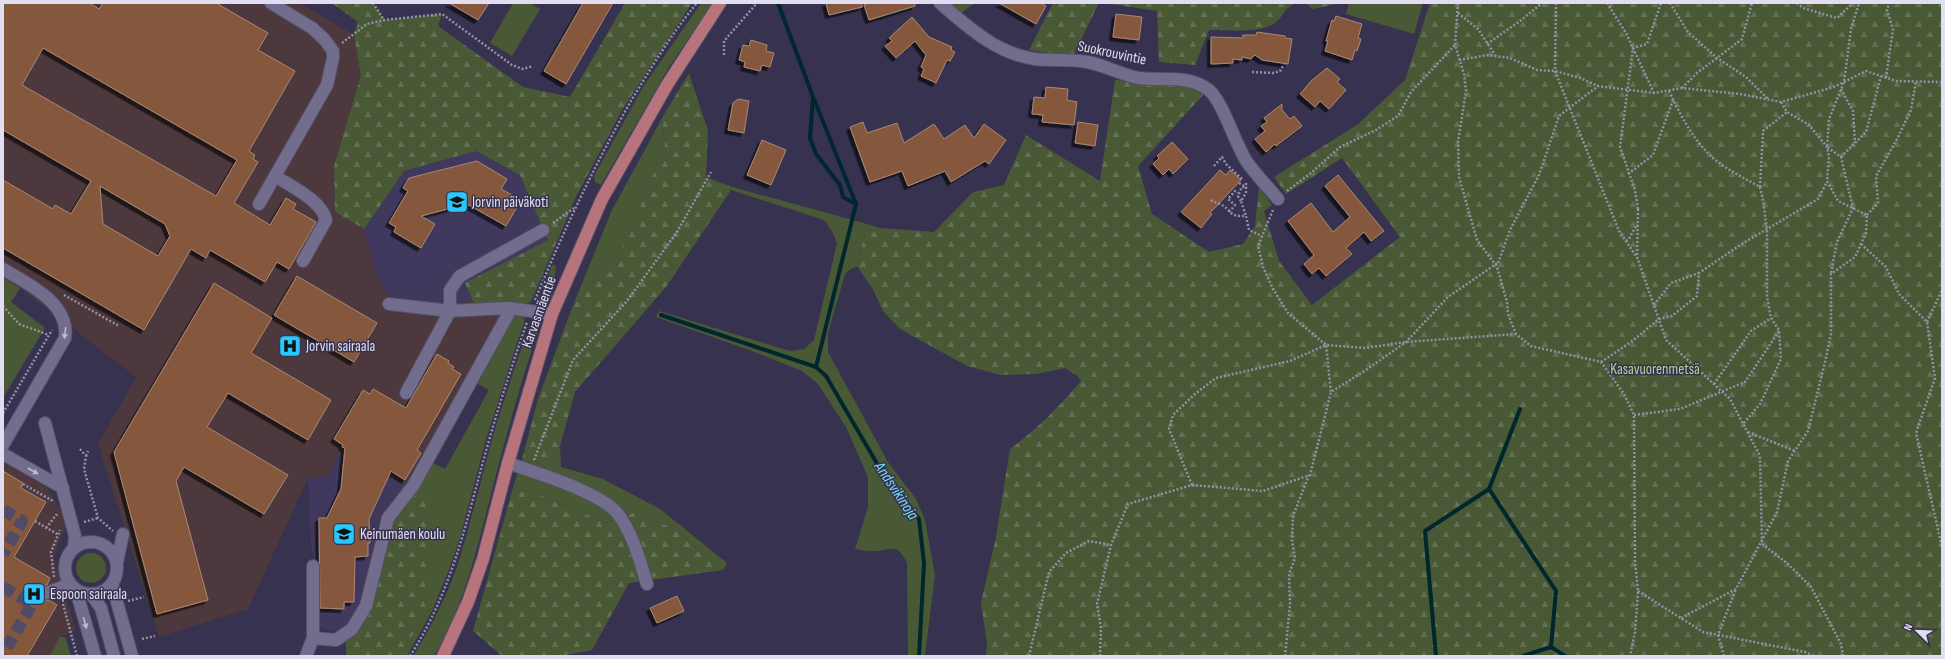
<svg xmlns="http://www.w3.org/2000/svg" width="1945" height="659" font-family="'Sofia Sans Condensed',sans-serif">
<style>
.built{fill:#40395d}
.medical{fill:#4d383d}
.green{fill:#495935}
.forest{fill:url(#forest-firs)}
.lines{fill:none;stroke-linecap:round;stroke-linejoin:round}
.stream{stroke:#00262e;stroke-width:4}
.building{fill:#85583d;stroke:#a98874;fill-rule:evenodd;filter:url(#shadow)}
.minor-tunnel{stroke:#504c67;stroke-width:12;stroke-dasharray:12 6;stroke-linecap:butt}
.minor-casing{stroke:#555069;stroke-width:14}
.major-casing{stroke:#555069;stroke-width:14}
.path{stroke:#9390a7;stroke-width:2.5;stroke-dasharray:2 2;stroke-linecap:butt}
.minor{stroke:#726d8d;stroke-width:12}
.major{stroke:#b8747d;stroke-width:12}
.oneway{fill:#bfbcd2}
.labels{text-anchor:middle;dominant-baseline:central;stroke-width:3;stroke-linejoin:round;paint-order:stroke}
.street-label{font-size:15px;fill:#e0def0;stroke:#37324f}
.poi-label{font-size:15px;fill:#e0def0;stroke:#37324f;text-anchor:start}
.park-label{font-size:15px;fill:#b5d58d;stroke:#37324f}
.water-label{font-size:16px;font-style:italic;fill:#75dcf5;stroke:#37324f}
</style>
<defs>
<pattern id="forest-firs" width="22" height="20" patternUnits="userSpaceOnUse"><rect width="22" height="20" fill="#495935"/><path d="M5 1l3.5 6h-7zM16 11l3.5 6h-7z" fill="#637053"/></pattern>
<filter id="shadow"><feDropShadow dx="-3.5" dy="3.5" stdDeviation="0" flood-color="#0009"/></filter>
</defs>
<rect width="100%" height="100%" fill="#37324f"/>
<g class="built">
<polygon points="476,151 520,175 548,240 466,283 472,299 460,304 415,307 390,298 377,276 364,229 404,171"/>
<polygon points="336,454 408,485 379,522 364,601 354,622 339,632 324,629 319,626 316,617 316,567 311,546 308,477 330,475"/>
</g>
<g class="medical">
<polygon points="3,3 300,3 354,35 361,75 334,166 335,212 364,229 377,276 390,298 415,307 460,304 472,299 478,308 508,306 408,485 336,454 330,475 308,478 248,609 159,637 98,444 136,377 20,288 3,278"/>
<polygon points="3,461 49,489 67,522 54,557 76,631 60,636 50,656 3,656"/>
</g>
<g class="green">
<polygon points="513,3 530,3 540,9 512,56 490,43"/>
<polygon points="701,3 713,3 669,67 601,185 595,182 594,176 643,87"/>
<polygon points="1349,3 1423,3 1414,34 1346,14"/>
<polygon points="662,118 665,145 626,242 572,308 612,210"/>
<path d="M729 186 867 224 857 266 849 270 845 274 828 333V352L888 462 916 499 925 520 935 575 925 656H908L907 563C896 540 890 552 871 551 866 551 860 550 855 549L868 507V477L846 427 818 384 802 371 752 351 656 317 659 311 790 351 804 349 814 340 837 243 832 231 824 220 731 190Z"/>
<polygon points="552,265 556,266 552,296 547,305 544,306 536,307"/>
<polygon points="3,278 20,288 11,302 45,328 3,398"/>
<polygon points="513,315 522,316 525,319 487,436 460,538 448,572 432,611 407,656 400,656 425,615 419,485 433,463 445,469 489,390 478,384 509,318"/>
<path d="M534 320 537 322 539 326 537 334C519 388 504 443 490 498 477 549 462 612 434 656H413C433 624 450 590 461 554 472 517 481 480 491 443 503 402 516 363 530 324Z"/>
<polygon points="560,446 561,467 603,479 660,509 727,563 723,570 673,529 637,511 607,523 528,490 512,491 522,459 547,466"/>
<circle cx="91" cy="568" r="15"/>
<polygon points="60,636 66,638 71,656 50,656"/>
</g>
<g class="forest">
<polygon points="332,3 373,3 384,20 442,14 438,26 523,87 570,97 625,3 692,3 622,110 576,197 531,302 524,304 478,308 472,299 465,283 548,240 520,175 476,151 404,171 364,229 335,212 334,166 361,75 354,35 358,22"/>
<polygon points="948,3 974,3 960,14"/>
<polygon points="1053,3 1099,3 1074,54 1048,53 1029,50"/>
<path d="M1104 3H1296C1282 10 1286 13 1276 22 1262 34 1226 30 1209 30L1195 65 1159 62 1157 11Z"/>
<polygon points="1305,3 1340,3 1313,9"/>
<path d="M1430 3H1942V656H986L987 642 981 603 996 537 1010 449C1037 429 1059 407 1081 381L1076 375 1065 368 1036 374 1001 375 967 366 900 329 883 311 874 291 857 266 867 224 879 228 934 232 973 192 1004 185 1026 135 1100 181 1115 80 1187 85 1205 93 1138 166 1152 214 1209 252 1243 244 1255 226 1259 187 1272 205 1264 211 1279 261 1312 305 1400 237 1342 158 1286 194 1274 177 1357 125 1405 80Z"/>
<polygon points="689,73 708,131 706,177 729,186 731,190 666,287 575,392 560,446 547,466 522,459 538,399 572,308 626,242 665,145 662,118"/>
<polygon points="419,485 428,490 425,615 400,656 347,656 345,640 355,632 392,520"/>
<polygon points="528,490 607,523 637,511 673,529 723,570 629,583 592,650 561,656 502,656 473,631 512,491"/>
</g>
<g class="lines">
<g class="stream">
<polyline points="778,3 813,97 810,138 816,154 840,185 843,197 856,204 816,367"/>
<polyline points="814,99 856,204"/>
<polyline points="661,315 816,367 826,376 879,467 919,519 924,563 919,656"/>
<polyline points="1489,489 1520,409"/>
<polyline points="1436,656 1425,531 1489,489 1556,591 1551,647"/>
<polyline points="1523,656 1551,647 1565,656"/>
</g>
</g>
<g class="building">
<path d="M3 3H89L99 9 103 3H216L268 33 258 50 295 71 249 151 255 155 253 159 258 162 234 203 270 225 286 198 296 204 293 209 316 222 289 269 277 262 265 282 210 250 206 258 191 249 144 330 3 248V180L53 209 55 205 71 214 91 181 3 130ZM43 48 237 160 216 196 22 85ZM100 186 165 224 170 236 158 256 103 224Z"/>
<polygon points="449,3 489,3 478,20"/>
<polygon points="583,3 613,3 566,84 544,71"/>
<polygon points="826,3 862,3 862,7 829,15"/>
<polygon points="870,3 915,3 915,6 869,20 864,5"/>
<polygon points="999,3 1040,3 1046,6 1036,24"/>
<polygon points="1116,14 1142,17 1139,40 1113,37"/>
<polygon points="1336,16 1362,24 1358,38 1361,39 1357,51 1355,50 1352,60 1325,51 1328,41 1326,41 1332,20 1334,21"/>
<polygon points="912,17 929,37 952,47 951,50 955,52 950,61 947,60 936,83 921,76 924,69 921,67 926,55 915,41 896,58 885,46 892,41 889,38"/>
<polygon points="1257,32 1285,36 1285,38 1292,39 1288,64 1262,60 1255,55 1251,59 1242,57 1242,60 1233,59 1233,63 1211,64 1211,37 1243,38 1243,35 1256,35"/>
<polygon points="751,40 767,45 766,51 774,53 770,67 762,65 760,71 744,67 745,62 739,60 743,45 749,46"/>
<polygon points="1327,68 1340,79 1337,82 1346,90 1329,109 1320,101 1315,107 1300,94 1311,81"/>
<polygon points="1046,87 1068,89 1067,100 1077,102 1074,125 1042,122 1043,115 1032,114 1034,97 1045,98"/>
<polygon points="738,99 749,101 744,133 728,130 733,103"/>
<polygon points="1282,104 1282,110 1290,119 1294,116 1302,126 1276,146 1275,144 1266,152 1255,139 1265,131 1261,126 1267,122 1264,118"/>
<polygon points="863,122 867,133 897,123 904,143 934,124 944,139 965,125 974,138 984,124 1006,140 989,164 985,161 951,182 945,171 908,186 902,171 870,182 850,127"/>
<polygon points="1078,122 1098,125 1095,146 1075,143"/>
<polygon points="762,140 786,150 771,185 747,175"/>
<polygon points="1172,142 1188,159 1173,174 1169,169 1163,175 1153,164 1159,158 1157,156"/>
<polygon points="477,161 507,179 501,189 521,200 506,226 467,204 421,216 435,224 421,248 394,232 396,227 389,223 408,191 403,188 409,178"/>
<polygon points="1220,170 1226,175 1230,170 1241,180 1210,213 1212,214 1201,228 1181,212"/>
<polygon points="1338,175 1384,231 1371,241 1364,232 1346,248 1352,254 1326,276 1319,268 1312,274 1304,264 1314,255 1288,221 1311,203 1333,232 1350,217 1325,186"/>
<polygon points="297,276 377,323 354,362 274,315"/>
<polygon points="214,283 272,318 251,353 331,400 308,440 228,393 207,427 288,475 264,514 184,467 176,481 208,600 157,614 114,452"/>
<polygon points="437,354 449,361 448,363 454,367 452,369 461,374 417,450 421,453 405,480 391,471 369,519 370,543 368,543 368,556 355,557 354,602 344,602 344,609 320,608 319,518 327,518 341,489 345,448 342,447 343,445 334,439 363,390 370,394 373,389 406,408"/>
<polygon points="3,471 23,483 21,488 46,502 14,557 50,578 47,585 35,591 34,597 36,601 40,602 49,600 57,605 27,656 3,656"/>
<polygon points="677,596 684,611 657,623 650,608"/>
</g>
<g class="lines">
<g class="minor-tunnel">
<polyline points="3,510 22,521 3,554"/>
<polyline points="3,587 32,604 3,654"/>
</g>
<g class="minor-casing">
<g id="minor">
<path d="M940 3C968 27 997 54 1035 59 1052 61 1070 59 1087 62 1105 65 1121 75 1139 78 1163 81 1188 74 1209 90 1223 102 1235 144 1247 162 1256 175 1268 187 1278 199"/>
<path d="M275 176C291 186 322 201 326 220L303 261"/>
<polyline points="259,204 327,85 333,58 333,51 324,39 312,28 271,3"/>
<path d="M3 269C28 284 70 303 65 338L3 445"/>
<polyline points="389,304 450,311 508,308 552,314"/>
<polyline points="406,393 450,311 450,290 460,276 543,230"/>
<polyline points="45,423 75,536 74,548"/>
<polyline points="3,454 63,488"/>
<path d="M508 463C536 473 601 492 618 514 633 534 640 561 647 584"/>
<circle cx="91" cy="568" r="26"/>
<polyline points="117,562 123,534"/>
<polyline points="112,584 132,656"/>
<polyline points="76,590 95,656"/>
<polyline points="91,594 101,608 114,656"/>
<polyline points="41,595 70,584"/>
<polyline points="313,638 336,640 352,629 366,606 388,518 413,486 511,309"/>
<polyline points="306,656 313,638 313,566"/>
</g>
</g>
<g class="major-casing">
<polyline id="major" points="443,656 468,602 483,559 508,463 552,314 602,199 667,85 720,3"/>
</g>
<g class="path">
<polyline points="373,3 384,20"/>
<polyline points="1458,3 1455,45 1464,74 1466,91 1458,142 1459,177 1477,240 1497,267 1507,302 1508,314 1516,334 1531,346 1601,362 1624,394 1634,415 1635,562 1638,591 1635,632 1630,656"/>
<polyline points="1556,3 1555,71 1619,231 1636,256"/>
<polyline points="1607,3 1626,33 1654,93"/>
<polyline points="1670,3 1688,32 1717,58 1746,77 1768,99"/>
<polyline points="1797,3 1803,8 1837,18 1853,3"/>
<polyline points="1458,13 1478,29 1495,55"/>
<polyline points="342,43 367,24 384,20 442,14 512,65 523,69 533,66"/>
<polyline points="1487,44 1520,21 1542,3"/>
<polyline points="724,55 724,41 757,3"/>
<polyline points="1459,60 1488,55 1510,58 1537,70 1555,71 1580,78 1598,86"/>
<polyline points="1252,72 1274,73 1280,71 1284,64"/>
<polyline points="1886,78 1893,29 1887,10 1889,3"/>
<polyline points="1682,88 1697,73 1742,39 1752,3"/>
<polyline points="1841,89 1853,111 1855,143"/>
<path d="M1669 91C1679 112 1690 134 1706 151 1720 167 1741 176 1760 187L1763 200 1767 230V297L1771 318 1779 330 1781 359 1760 404 1743 424"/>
<polyline points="1841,157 1866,132 1881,76"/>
<polyline points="1214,166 1222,157 1226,164 1242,179"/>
<polyline points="1628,174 1653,155 1673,100"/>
<polyline points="1239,183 1244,186"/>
<polyline points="1246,183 1246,193 1241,201 1246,216"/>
<polyline points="1760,187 1763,131 1787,112"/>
<polyline points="1287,191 1311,173 1340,147 1376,130 1398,116 1411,92 1455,45"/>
<path d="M1211 200C1215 203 1216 202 1220 204 1233 210 1227 217 1246 216L1249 230 1262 236"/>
<polyline points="1241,201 1238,196 1242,187 1247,187"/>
<polyline points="1638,209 1637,257 1666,340 1730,399 1760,456 1762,543"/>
<polyline points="1638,209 1635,190 1620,147 1633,48 1647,44 1661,3"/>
<polyline points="1273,210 1258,246 1263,267 1273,289 1288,313 1326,345 1365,348 1406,342 1516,334"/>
<polyline points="1229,212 1235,205 1228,199 1235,191 1238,193"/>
<polyline points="1867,215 1878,203 1876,176 1896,141 1911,110 1916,81"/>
<polyline points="553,223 574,208"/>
<polyline points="1626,241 1629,239 1637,224"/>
<polyline points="1861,244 1886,267 1899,294 1927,322 1935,378 1916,433 1942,547"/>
<polyline points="1498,263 1510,230 1539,175 1559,116 1598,86 1654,93 1682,88 1740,94 1781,102 1834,87 1866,71 1896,81 1942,82"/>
<polyline points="1831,273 1837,242 1853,208 1841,157 1827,147 1829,119 1844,82 1851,29 1859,3"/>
<polyline points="64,295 119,326"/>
<path d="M535 300C563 232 594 166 631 101 651 68 672 33 697 3"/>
<polyline points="1654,305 1671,283 1699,273"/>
<polyline points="3,306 19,324 49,335"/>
<polyline points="1927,322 1942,290"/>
<polyline points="1601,362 1631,342 1659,319 1672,316 1697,296 1699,273 1740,245 1818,199 1827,182"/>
<polyline points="1714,384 1751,331 1771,318"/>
<polyline points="3,413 52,330"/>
<polyline points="1634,415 1680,409 1745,382 1779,331"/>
<polyline points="1748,432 1795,451"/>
<polyline points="80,449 86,456 84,469 98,518 113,531"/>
<polyline points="86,456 88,451"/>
<polyline points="534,460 573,360 627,301 677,232 711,172"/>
<polyline points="3,473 4,474"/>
<polyline points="23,484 53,501"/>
<polyline points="1192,485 1169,429 1173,415 1195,394 1216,378 1290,361 1326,345 1331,392"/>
<polyline points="35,521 57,534"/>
<polyline points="84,522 98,518"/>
<polyline points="46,528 57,514"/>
<polyline points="1762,544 1788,564 1811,587 1841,644 1843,656"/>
<polyline points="54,577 51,552 60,530"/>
<polyline points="1638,591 1703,632 1805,652 1814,656"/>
<polyline points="62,600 77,656"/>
<polyline points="128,601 144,597"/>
<polyline points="1681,618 1736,589 1777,512 1788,461 1808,431 1825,362 1831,334 1831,274 1855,257 1866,233 1867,215 1838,201 1827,181 1829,156 1827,147 1809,125 1787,112 1781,102"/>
<polyline points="142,639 155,636"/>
<path d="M410 656C455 586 467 516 490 437 501 398 514 360 527 322"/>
<polyline points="1029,656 1049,572 1066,553 1089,541 1111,545"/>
<polyline points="1100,656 1101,628 1097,604 1111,545 1128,504 1192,485 1263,491 1310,475 1331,392 1366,370 1406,342 1448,297 1499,262"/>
<polyline points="1285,656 1290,605 1289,574 1295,558 1292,540 1293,516 1309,475"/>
<polyline points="1724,656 1718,635 1736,589"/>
</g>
<use href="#minor" class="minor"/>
<use href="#major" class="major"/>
</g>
<defs><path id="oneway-solid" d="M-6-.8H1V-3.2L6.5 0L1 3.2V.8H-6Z"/></defs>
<g class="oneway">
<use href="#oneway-solid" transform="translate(65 333) rotate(97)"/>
<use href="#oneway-solid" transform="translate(33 471) rotate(30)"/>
<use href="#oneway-solid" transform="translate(85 623) rotate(74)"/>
</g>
<defs>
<g id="school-square" transform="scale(1.15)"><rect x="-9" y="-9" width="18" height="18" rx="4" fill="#28c8ff" stroke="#37324f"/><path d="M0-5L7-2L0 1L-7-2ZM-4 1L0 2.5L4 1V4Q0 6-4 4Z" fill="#111"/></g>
<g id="hospital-square" transform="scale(1.15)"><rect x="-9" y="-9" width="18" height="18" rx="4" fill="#28c8ff" stroke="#37324f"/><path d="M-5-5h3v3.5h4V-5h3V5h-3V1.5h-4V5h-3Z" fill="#111"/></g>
</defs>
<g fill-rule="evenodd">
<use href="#school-square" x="457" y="202"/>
<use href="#hospital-square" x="290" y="346"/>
<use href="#school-square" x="344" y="534"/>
<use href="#hospital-square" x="34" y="594"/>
</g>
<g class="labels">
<g class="street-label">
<text transform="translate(1112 53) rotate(12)">Suokrouvintie</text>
<text transform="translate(539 312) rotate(-70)">Karvasmäentie</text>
</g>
<g class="poi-label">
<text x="472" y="202">Jorvin päiväkoti</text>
<text x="306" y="346">Jorvin sairaala</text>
<text x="360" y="534">Keinumäen koulu</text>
<text x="50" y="594">Espoon sairaala</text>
</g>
<g class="park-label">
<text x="1655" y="369">Kasavuorenmetsä</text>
</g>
<g class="water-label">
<text transform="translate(896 491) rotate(56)">Andsvikinoja</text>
</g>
</g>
<rect width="1945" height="659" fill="none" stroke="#e0def0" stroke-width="8"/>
<g transform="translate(1917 631) rotate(293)" stroke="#37324f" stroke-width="3" paint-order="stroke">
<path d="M0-3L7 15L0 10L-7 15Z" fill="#e0def0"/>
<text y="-6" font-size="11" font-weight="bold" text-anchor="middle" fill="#e0def0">N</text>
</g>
</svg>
